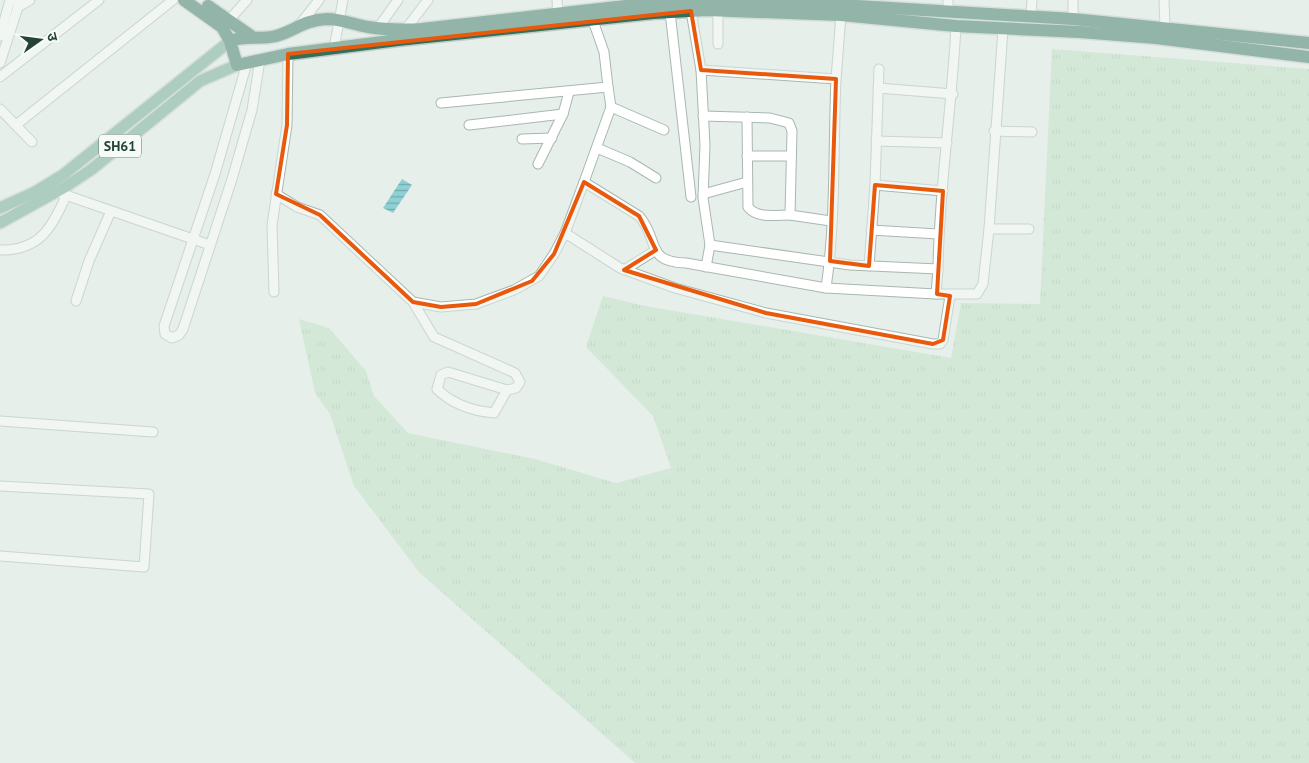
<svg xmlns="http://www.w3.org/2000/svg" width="1309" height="763" font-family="'PT Sans','Noto Sans Devanagari',sans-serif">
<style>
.grass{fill:url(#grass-tufts)}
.water{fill:url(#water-rules)}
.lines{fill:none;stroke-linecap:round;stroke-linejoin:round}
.minor-casing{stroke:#a8b8b1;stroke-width:11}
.major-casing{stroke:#c2cac7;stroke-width:14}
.highway-casing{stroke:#c2cac7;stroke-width:15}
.minor{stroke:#fff;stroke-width:9}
.major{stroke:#6aa590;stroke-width:11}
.highway{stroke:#2f6f5c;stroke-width:12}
.marked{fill:none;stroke:#e8590c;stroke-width:4;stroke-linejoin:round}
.labels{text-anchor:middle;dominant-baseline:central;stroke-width:5;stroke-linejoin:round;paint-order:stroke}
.shield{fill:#f7fbf8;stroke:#637a71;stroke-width:1}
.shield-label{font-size:14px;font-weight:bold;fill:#244237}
</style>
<defs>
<pattern id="grass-tufts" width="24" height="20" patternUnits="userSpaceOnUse" patternTransform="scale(1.25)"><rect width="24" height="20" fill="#bfe0c4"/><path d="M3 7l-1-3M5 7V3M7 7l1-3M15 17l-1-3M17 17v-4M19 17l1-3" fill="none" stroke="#a4c1a9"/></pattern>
<pattern id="water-rules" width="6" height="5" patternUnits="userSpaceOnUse" patternTransform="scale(1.25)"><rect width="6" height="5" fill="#8ed0d4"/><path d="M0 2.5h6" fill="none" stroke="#74aaad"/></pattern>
</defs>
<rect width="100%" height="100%" fill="#e6efea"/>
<polygon class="grass" points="1052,49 1309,69 1309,763 635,763 419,572 354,486 330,414 315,393 299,319 329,328 366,371 374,396 408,433 535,459 616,483 671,468 653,416 586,347 603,296 640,305 951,358 961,303 1040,304"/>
<polygon class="water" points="402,179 412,185 393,213 383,208"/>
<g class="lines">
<g class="minor-casing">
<g id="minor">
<polyline points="557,0 558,14"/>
<polyline points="948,0 948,12"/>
<polyline points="1164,0 1165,27"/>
<polyline points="18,7 30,0"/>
<path d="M691 11 701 70 705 145 703 198 710 245 850 265 938 269C939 188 952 107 956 26"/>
<polyline points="670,12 691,197"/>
<polyline points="591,15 604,52 608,87"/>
<polyline points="1031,17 1032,0"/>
<polyline points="1073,19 1073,0"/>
<polyline points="229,20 247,0"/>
<polyline points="301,23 319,0"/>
<polyline points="378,28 398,0"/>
<polyline points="405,30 428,0"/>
<polyline points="0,36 10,0"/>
<polyline points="718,44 718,11"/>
<polyline points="334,48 343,0"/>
<polyline points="0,63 18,7 18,0"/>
<polyline points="247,63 215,174 164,326 165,334 172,338 179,335 183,329 232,179 252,110 260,60"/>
<polyline points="701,70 836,79 841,15"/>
<polyline points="0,77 99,0"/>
<polyline points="878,88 953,94"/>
<path d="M441 103 608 87 611 107 584 182 565 233 554 254 539 276 514 290 476 304 441 307 413 302 434 337 515 373 520 382 516 388 507 390 448 372 441 375 437 389C452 404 473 411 494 413L507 390"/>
<polyline points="611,107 664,130"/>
<polyline points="0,109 32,142"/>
<polyline points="703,116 770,118 789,123 792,131 790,215 831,221"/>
<path d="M747 117 748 207C757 219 777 215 790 215"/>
<polyline points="16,125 173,0"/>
<polyline points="469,125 563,114"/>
<polyline points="994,131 1032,132"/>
<polyline points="522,139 552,138"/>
<polyline points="876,141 947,143"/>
<polyline points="597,148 630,162 656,178"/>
<polyline points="747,156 791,156"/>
<polyline points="538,164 563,114 569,92"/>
<path d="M584 182 639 216C660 239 644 262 686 263L826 288 936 294 938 269"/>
<polyline points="875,185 943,191"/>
<polyline points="57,192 210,245"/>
<polyline points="276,194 297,207 320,215 413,302"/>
<polyline points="703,194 747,182"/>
<polyline points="989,229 1029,229"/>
<polyline points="871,230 938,234"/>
<polyline points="565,233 620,268 675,288 766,313 933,344 940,344 943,340 950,296"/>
<path d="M0 250C39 251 52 228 66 196"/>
<polyline points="869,266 875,185 879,69"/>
<polyline points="706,267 710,245"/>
<polyline points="624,270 656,250"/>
<path d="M826 288C836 219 833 148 836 79"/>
<polyline points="274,292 272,225 287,125 288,54"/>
<polyline points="936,294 977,294 983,284 989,229 1003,29"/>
<polyline points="76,301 89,261 111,211"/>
<polyline points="0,421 153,432"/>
<polyline points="0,486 149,494 144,567 0,556"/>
</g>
</g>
<g class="major-casing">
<g id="major">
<polyline points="0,208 35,192 63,175 230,41"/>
<polyline points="0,223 65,187 92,169 200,81 237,65"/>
</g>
</g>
<g class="highway-casing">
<g id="highway">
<polyline points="184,0 222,27 230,41 237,65 288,54 398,40 653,13 707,10 841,15 956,26 1080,32 1156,38 1309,57"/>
<polyline points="208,6 251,36"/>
<path d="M230 41C246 35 260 40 276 36 295 31 303 20 327 19 342 19 354 25 368 27 386 30 404 30 422 29L643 4 727 0 791 2 1073 19 1309 43"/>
</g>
</g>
<use href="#minor" class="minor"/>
<use href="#major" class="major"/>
<use href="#highway" class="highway"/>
</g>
<path d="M0 0H1309V763H0ZM691 11 701 70 836 79 830 261 869 266 875 185 943 191 937 294 950 296 943 340 933 344 766 313 624 270 656 250 639 216 584 182 554 254 532 281 476 304 441 307 413 302 320 215 276 194 287 125 288 54Z" fill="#e6efea" fill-opacity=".55" fill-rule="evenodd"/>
<path class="marked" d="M691 11 701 70 836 79 830 261 869 266 875 185 943 191 937 294 950 296 943 340 933 344 766 313 624 270 656 250 639 216 584 182 554 254 532 281 476 304 441 307 413 302 320 215 276 194 287 125 288 54Z"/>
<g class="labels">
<rect class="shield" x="99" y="134.5" width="42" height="23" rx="4"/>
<g class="shield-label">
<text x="120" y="146">SH61</text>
</g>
</g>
<g transform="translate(40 40) rotate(76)" stroke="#f7fbf8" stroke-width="4" paint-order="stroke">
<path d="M0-4L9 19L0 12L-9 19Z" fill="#244237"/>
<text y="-8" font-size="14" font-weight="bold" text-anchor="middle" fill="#244237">उ</text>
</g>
</svg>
